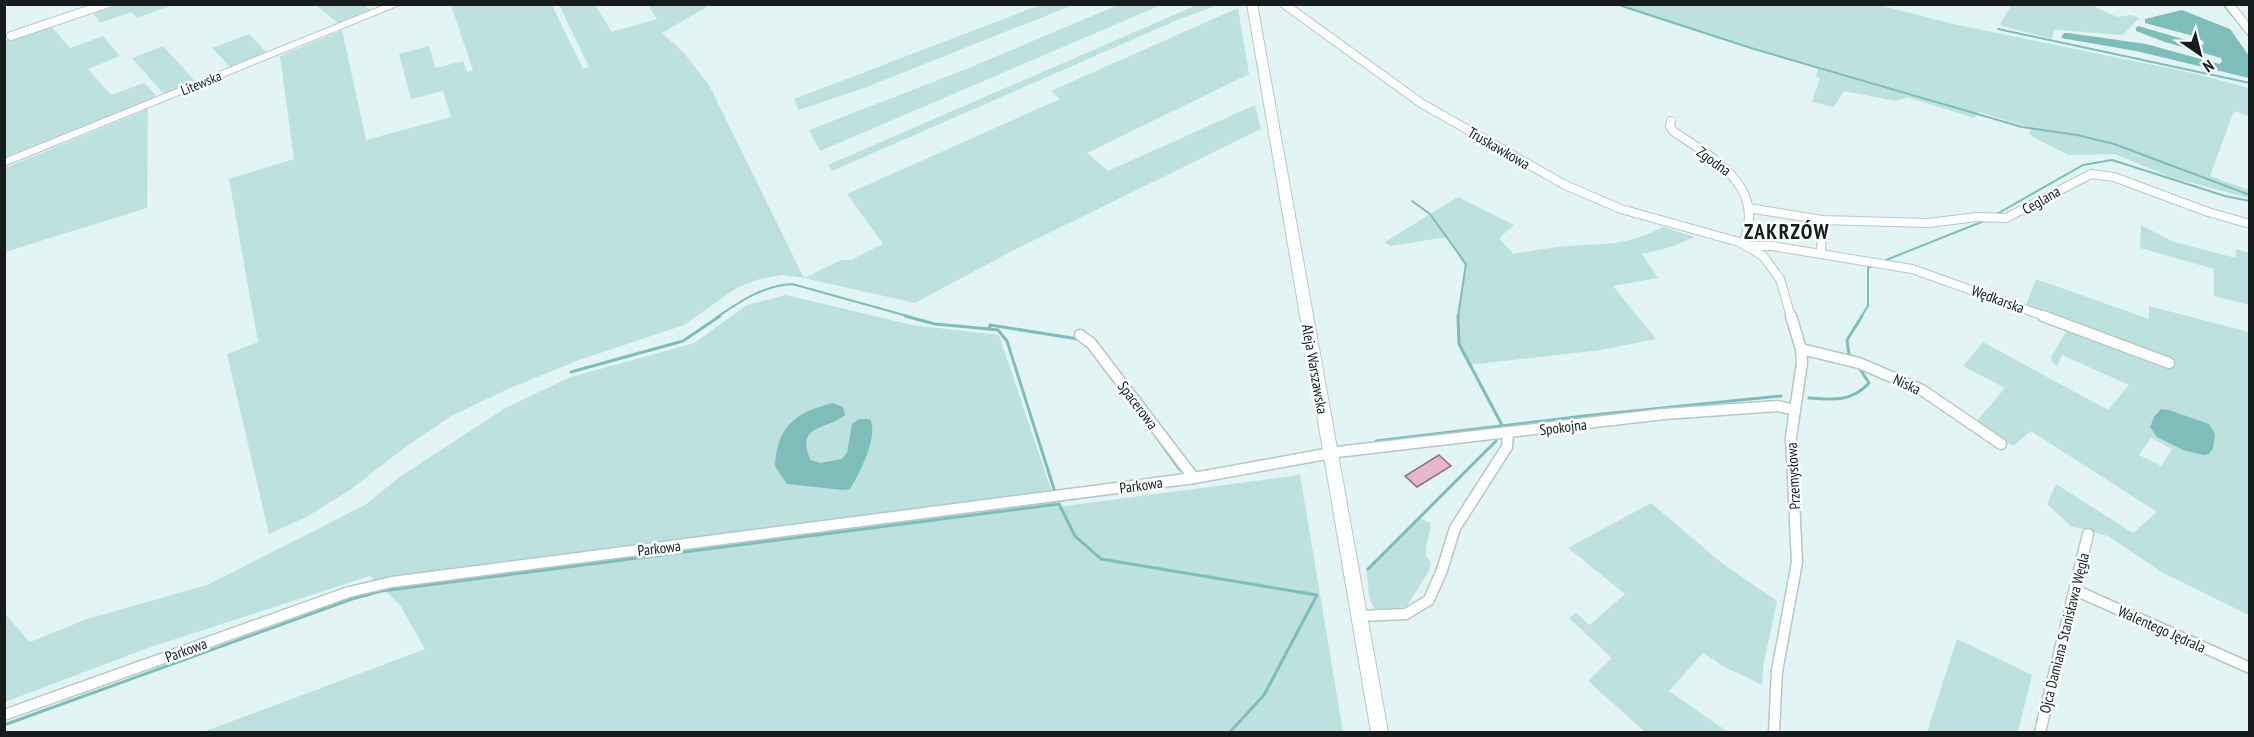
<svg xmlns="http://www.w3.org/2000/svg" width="2254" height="737" font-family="'PT Sans Narrow',sans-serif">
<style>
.green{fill:#bce1df;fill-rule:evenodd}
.water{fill:#7fbdba}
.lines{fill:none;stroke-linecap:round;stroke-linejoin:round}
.stream-far1{stroke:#7fbdba;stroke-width:2}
.stream{stroke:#7fbdba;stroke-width:3}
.building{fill:#e6b6cf;stroke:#85777e;stroke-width:1.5}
.street-far1-casing{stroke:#b5c8c6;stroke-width:10}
.street-casing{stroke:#b5c8c6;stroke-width:13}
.secondary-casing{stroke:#b5c8c6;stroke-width:2}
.street-far1{stroke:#fff;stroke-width:8}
.street{stroke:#fff;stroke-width:10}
.secondary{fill:#fff;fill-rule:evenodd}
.labels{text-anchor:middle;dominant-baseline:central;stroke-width:5;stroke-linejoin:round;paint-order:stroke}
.far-street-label{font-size:14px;fill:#161c1c;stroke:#fbffff}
.street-label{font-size:15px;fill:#161c1c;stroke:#fbffff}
.district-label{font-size:21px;font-weight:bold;letter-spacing:1.5px;fill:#161c1c;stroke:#fbffff}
</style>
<rect width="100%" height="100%" fill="#e2f5f4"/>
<g class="green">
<polygon points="2012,4 2091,5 2117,17 2132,15 2139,18 2123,35 2058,30 2054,31 2052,39 2002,26 2000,24"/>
<polygon points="110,5 173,5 137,18 131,12 100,23 93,13"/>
<polygon points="316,5 364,5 372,11 339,24"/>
<polygon points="451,5 552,5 583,69 589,67 559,5 595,5 612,32 657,19 648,5 710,5 662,33 684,53 709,85 804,278 841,260 851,260 883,244 847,194 1060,99 1051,91 1238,8 1249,74 1087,153 1108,171 1255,105 1261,129 1012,251 915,303 804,278 782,275 760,279 738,287 684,325 582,359 510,388 453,415 408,445 350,490 308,516 269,534 227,354 258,342 229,179 294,159 280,56 342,30 366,140 451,117 443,91 411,99 399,54 429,46 436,68 463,61 467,72 473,70"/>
<polygon points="1040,5 1073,5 864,88 799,110 794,99"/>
<polygon points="1118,5 1161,5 820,151 809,130 964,70"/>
<polygon points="1197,5 1218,5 1175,21 832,171 828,165"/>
<polygon points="1615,5 1879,5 1953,24 2197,74 2249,88 2249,116 2234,111 2210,176 2249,190 2249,198 2170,177 2115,154 2069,155 2033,137 2029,133 2032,128 1979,112 1974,118 1907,97 1896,101 1844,91 1834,107 1812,102 1820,78 1816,76 1818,69 1666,22"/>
<polygon points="50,25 70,48 103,36 120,56 88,69 111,95 144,83 156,95 153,98 5,158 4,41"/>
<polygon points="249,34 267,53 230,67 212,48"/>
<polygon points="163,46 195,81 165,93 162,92 132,58"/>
<polygon points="148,109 147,208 5,252 5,168"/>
<path d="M1458 197 1514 225 1499 238 1513 254C1532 251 1550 247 1569 246 1608 243 1627 246 1663 227L1695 237 1671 247 1642 254 1658 278 1613 286 1656 339 1601 350 1468 365C1450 331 1457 306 1467 270L1447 237 1390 246 1385 242Z"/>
<polygon points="2141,225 2174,242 2236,258 2236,249 2249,253 2249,305 2214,296 2214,269 2140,248"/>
<path d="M2036 279 2149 319V306L2249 332V615L2163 573 2108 536 2071 526 2047 504 2056 484 2133 533 2157 512 2031 431 2013 446 1975 423 2005 388 1963 366 1983 342 2108 410 2129 385 2062 355 2057 366 2052 362 2051 357 2067 330 2025 307ZM2151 438 2172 449 2161 466 2139 455Z"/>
<polygon points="786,295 912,325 999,335 1057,507 1300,475 1343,732 203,732 425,649 400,605 370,576 151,647 5,702 4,613 30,642 87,619 207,585 365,505 401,476 507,407 571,377 694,343 747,305"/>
<polygon points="1651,503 1723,564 1777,601 1763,667 1762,685 1721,665 1703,653 1669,691 1728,732 1645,732 1588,681 1612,658 1569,618 1576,613 1590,625 1625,594 1568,548"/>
<path d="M1418 517 1430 523C1432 534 1424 543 1426 557L1431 562 1429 571 1407 606 1379 612C1365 601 1370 584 1366 569Z"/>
<polygon points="1957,639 2032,675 2018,732 1927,732"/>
</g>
<g class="water">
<polygon points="2182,10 2230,29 2249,56 2249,78 2136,51 2061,38 2064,33 2068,33 2146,44 2219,64 2222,62 2221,58 2165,42 2136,31 2136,28 2138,26 2204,45 2203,41 2193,36 2145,23 2145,19"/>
<path d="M833 403 843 407 845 415C828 430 794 424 811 460L820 463 842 459 847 453 852 424 859 419H870C879 435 860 473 850 489L843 490 787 484 775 466C777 427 795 412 833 403Z"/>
<polygon points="2161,409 2169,410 2209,424 2215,434 2213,448 2209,454 2203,455 2183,450 2157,437 2150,427 2154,417"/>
</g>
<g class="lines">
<g class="stream-far1">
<polyline points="1616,4 1754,49 2022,127 2077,135 2114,144 2250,195"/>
<polyline points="2223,4 2250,37"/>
<polyline points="1998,29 2250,83"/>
<polyline points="1412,201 1430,214 1466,264 1458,317"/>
<polyline points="1995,215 2083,165 2112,160 2225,196 2250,201"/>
<polyline points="1886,260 1984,221"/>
<path d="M717 317C741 301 762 286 792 284L911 317"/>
<polyline points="1861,317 1868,306 1868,268 1872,266"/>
</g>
<g class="stream">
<polyline points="905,316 935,324 989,329"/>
<polyline points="1458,316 1459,344 1502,425"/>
<polyline points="1849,355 1847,340 1862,316"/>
<polyline points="571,372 683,341 720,316"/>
<path d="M1809 398C1833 400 1852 402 1869 383L1860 369"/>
<polyline points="1155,435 1180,470"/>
<polyline points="1376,441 1584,416 1781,396"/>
<polyline points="1054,489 1007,341 998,330 989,329 990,325 1078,339"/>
<polyline points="1368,569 1496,441"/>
<polyline points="4,725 352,599 381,591 1059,504 1075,536 1101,559 1317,595 1264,695 1230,732"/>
</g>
</g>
<polygon class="building" points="1439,455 1451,466 1417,487 1405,476"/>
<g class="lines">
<g class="street-far1-casing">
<g id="street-far1">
<polyline points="1284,4 1421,103 1565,185 1621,209 1739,242 1763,256 1780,279 1791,317"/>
<polyline points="2229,4 2250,31"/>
<polyline points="11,36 106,4"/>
<path d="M1671 121 1670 126 1673 131C1711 157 1768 186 1743 243"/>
<polyline points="1749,208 1822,220 1928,223 1977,217 2006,218 2091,174 2114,177 2208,212 2250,224"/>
<polyline points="1749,246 1772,246 1912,269 2047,317"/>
<polyline points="1821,254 1822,220"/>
</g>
</g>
<g class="street-casing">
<g id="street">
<polyline points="2043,316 2169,363"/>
<polyline points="1080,335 1091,343 1194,478"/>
<polyline points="1801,349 1859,363 1922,390 2001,444"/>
<polyline points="2075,590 2250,668"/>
<polyline points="1360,616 1406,614 1429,600 1442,570 1455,528 1507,447 1508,433"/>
<polyline points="4,715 349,592 392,582 1194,478 1337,452 1664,414 1778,406 1795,410"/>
<polyline points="1774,732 1777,671 1797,562 1791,437 1802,363 1801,349 1791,316"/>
<polyline points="2040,732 2088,534"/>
</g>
</g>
<g class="secondary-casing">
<g id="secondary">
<polygon points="387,4 402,4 4,166 4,159"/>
<polygon points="1247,4 1257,4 1388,732 1371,732"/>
</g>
</g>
<use href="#street-far1" class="street-far1"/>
<use href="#street" class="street"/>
<use href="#secondary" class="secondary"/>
</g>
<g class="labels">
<g class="far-street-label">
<text transform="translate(201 83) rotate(-22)">Litewska</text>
</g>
<g class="street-label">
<text transform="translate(1499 148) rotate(30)">Truskawkowa</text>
<text transform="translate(1714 161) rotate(36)">Zgodna</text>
<text transform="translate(2041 200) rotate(-30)">Ceglana</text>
<text transform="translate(1998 299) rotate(20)">Wędkarska</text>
<text transform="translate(1315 369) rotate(80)">Aleja Warszawska</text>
<text transform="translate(1907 384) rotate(25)">Niska</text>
<text transform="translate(1138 405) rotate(53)">Spacerowa</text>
<text transform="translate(1563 427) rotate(-7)">Spokojna</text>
<text transform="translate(1793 476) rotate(-93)">Przemysłowa</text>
<text transform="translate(1141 485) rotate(-8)">Parkowa</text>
<text transform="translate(659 548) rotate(-7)">Parkowa</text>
<text transform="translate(2162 629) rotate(24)">Walentego Jędrala</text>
<text transform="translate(2064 633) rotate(-76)">Ojca Damiana Stanisława Węgla</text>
<text transform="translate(186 650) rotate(-20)">Parkowa</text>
</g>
<g class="district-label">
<text x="1787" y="231">ZAKRZÓW</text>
</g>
</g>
<rect width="2254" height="737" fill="none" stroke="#161c1c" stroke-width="12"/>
<g transform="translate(2200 54) rotate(145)" stroke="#fbffff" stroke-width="4.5" paint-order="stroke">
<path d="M0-4.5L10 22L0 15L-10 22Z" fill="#161c1c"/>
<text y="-9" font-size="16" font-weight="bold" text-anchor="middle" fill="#161c1c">N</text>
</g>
</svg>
